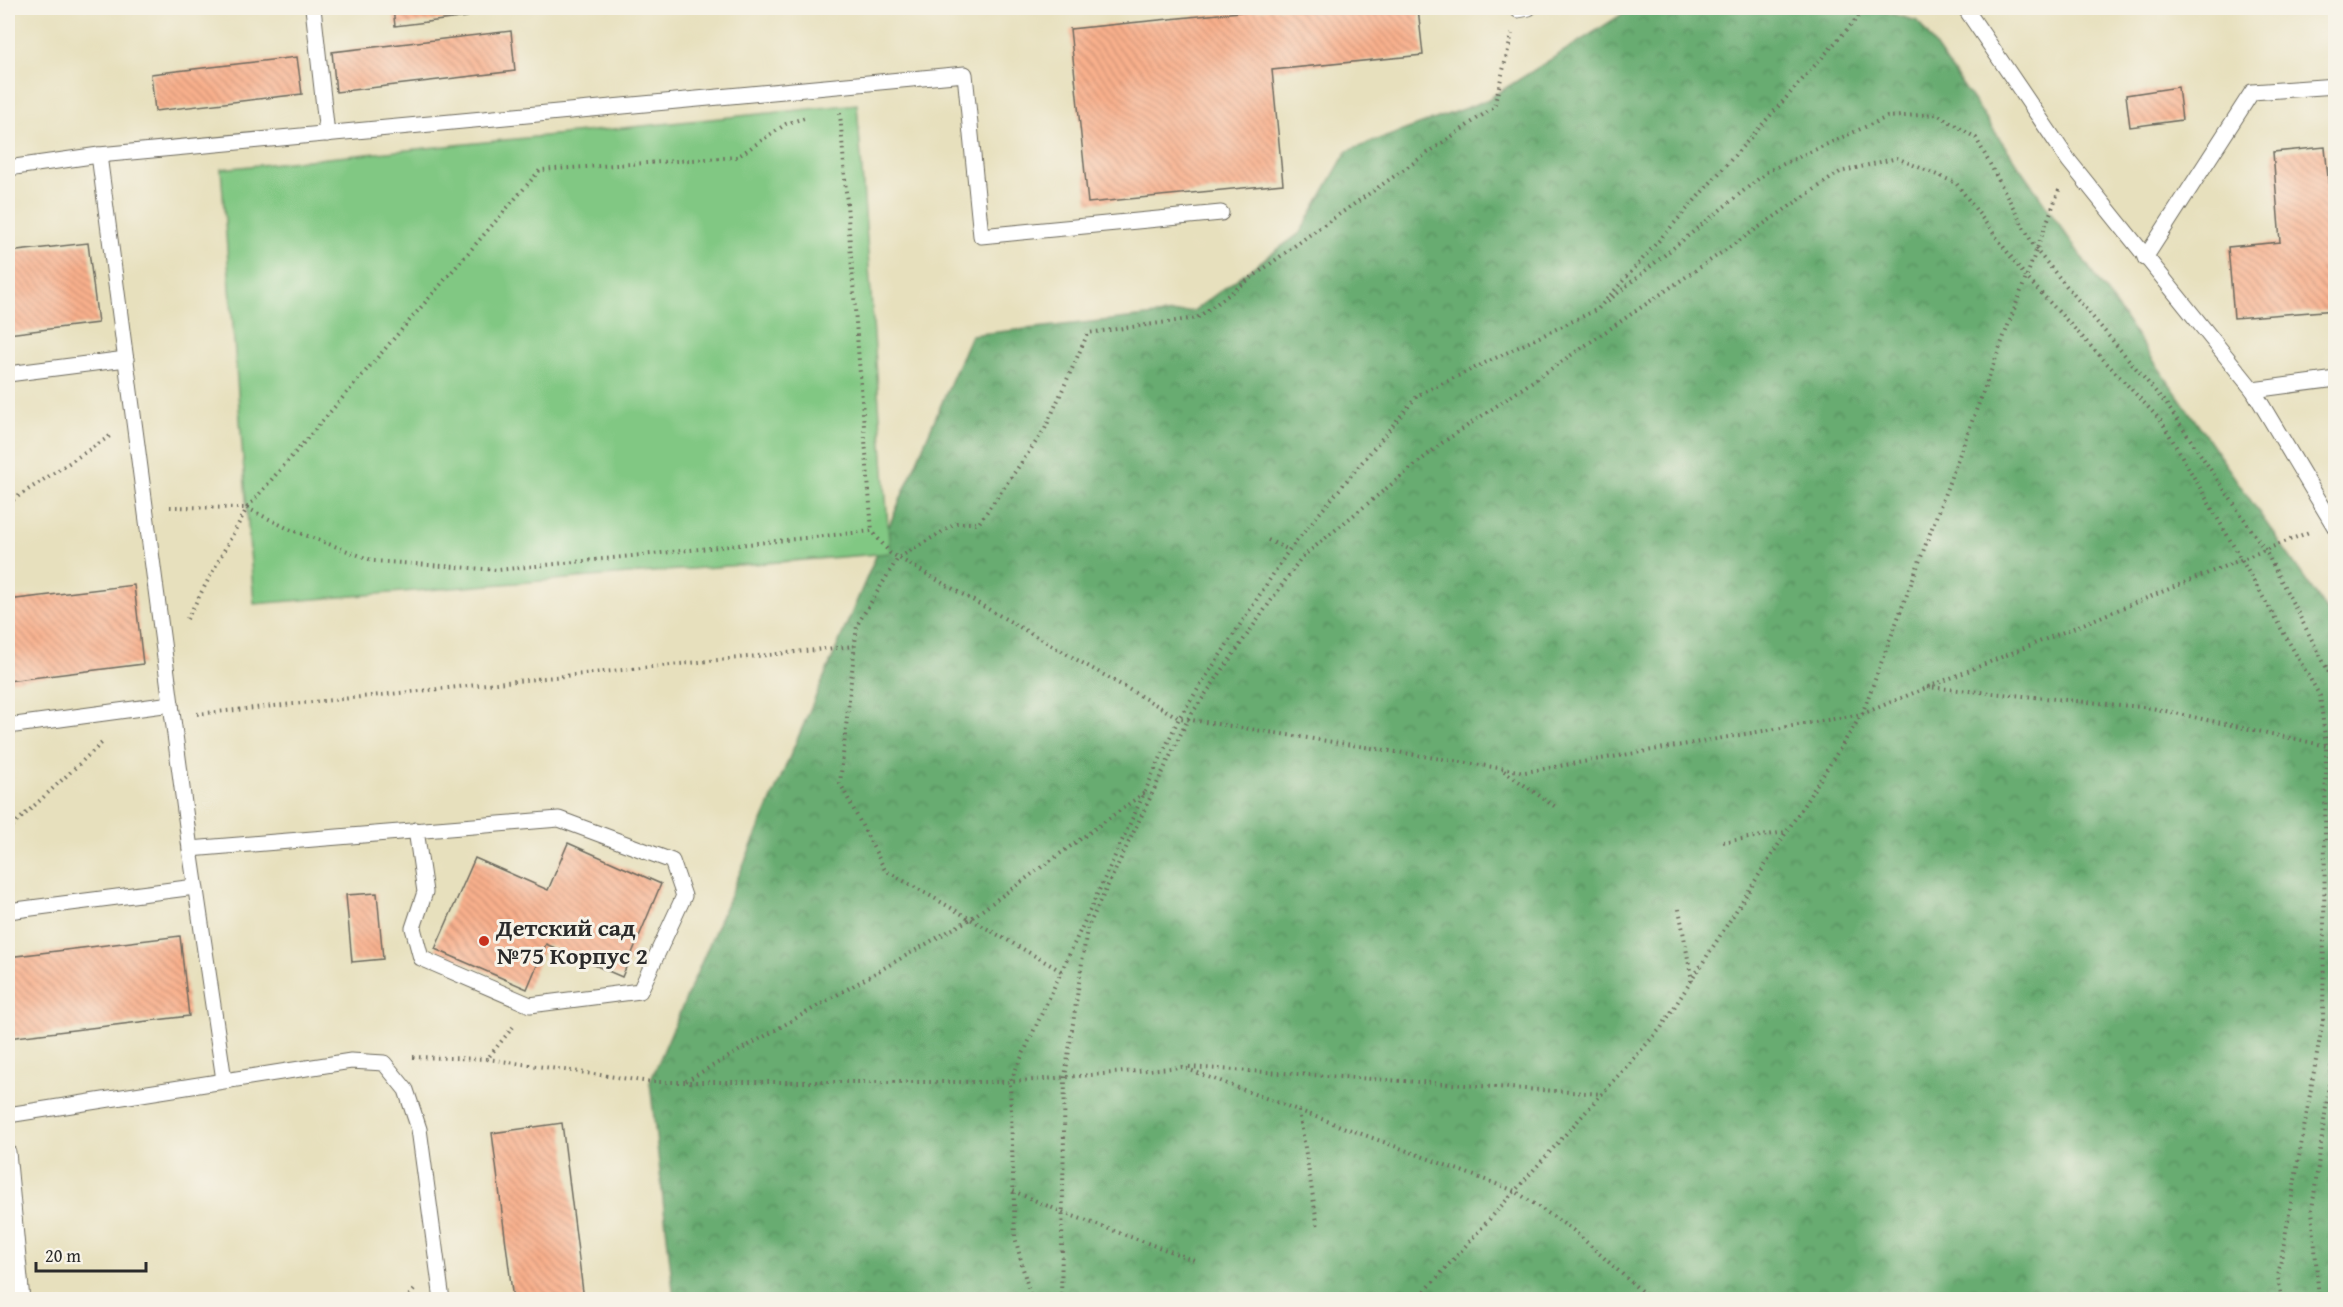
<svg xmlns="http://www.w3.org/2000/svg" width="2343" height="1307" font-family="'Gentium Book Plus',serif">
<style>
.forest{fill:url(#forest-crowns);stroke:#4a6c4e;stroke-width:1.5}
.garden{fill:#81c883;stroke:#567a57;stroke-width:1.5}
.building{fill:url(#building-back-hatch)}
.lines{fill:none;stroke-linecap:round;stroke-linejoin:round}
.lane-casing{stroke:#6d6a5e;stroke-width:17}
.path{stroke:#6d6a5e;stroke-width:4;stroke-dasharray:1.5 4.5;stroke-linecap:butt}
.lane{stroke:#fff;stroke-width:15}
.poi-dot{fill:#c8321e;stroke:#f7f3e8;stroke-width:2}
.labels{text-anchor:middle;dominant-baseline:central;stroke-width:6;stroke-linejoin:round;paint-order:stroke}
.poi-label{font-size:24px;font-weight:bold;fill:#2b2b2b;stroke:#f7f3e8;text-anchor:start}
</style>
<defs>
<pattern id="forest-crowns" width="20" height="18" patternUnits="userSpaceOnUse" patternTransform="scale(1.5)"><rect width="20" height="18" fill="#68ac71"/><path d="M2 6a3 3 0 1 1 6 0M12 15a3 3 0 1 1 6 0" fill="none" stroke="#568c5d"/></pattern>
<pattern id="building-back-hatch" width="6" height="6" patternUnits="userSpaceOnUse" patternTransform="scale(1.5)"><rect width="6" height="6" fill="#f9b08c"/><path d="M-1 5l2 2M0 0l6 6M5-1l2 2" fill="none" stroke="#ca8f73"/></pattern>
</defs>
<rect width="100%" height="100%" fill="#f7f3e8"/>
<filter id="ink" filterUnits="userSpaceOnUse"><feTurbulence type="fractalNoise" baseFrequency=".0167" numOctaves="2"/><feDisplacementMap in="SourceGraphic" scale="12" xChannelSelector="R" yChannelSelector="G"/><feConvolveMatrix kernelMatrix="1 2 1 2 8 2 1 2 1" color-interpolation-filters="sRGB"/></filter>
<filter id="wash" filterUnits="userSpaceOnUse"><feTurbulence type="fractalNoise" baseFrequency=".008" numOctaves="4" result="noise"/><feDisplacementMap in="SourceGraphic" scale="24" xChannelSelector="R" yChannelSelector="G"/><feGaussianBlur stdDeviation="1.35" result="paint"/><feColorMatrix in="noise" values="0 0 0 0 0 0 0 0 0 0 0 0 0 0 0 0 0 1.4 0 .05"/><feComposite in="paint" operator="in"/></filter>
<g filter="url(#wash)">
<rect width="100%" height="100%" fill="#e7e0bd"/>
<polygon class="forest" points="1632,8 1869,8 1918,21 2335,622 2335,1299 674,1299 650,1082 971,335 1193,311 1300,233 1347,151 1485,101"/>
<polygon class="garden" points="857,104 890,553 254,604 221,169"/>
<g id="blocks">
<g class="building">
<polygon points="393,8 466,8 467,17 395,26"/>
<polygon points="1280,8 1418,8 1423,55 1272,70 1283,184 1088,203 1070,29"/>
<polygon points="511,31 515,71 336,92 332,52"/>
<polygon points="297,57 302,94 155,111 151,74"/>
<polygon points="2178,87 2182,120 2130,127 2126,95"/>
<polygon points="2325,147 2330,198 2336,198 2336,256 2334,256 2336,310 2234,318 2228,247 2280,242 2273,152"/>
<polygon points="88,243 98,323 8,334 8,252"/>
<polygon points="134,585 143,664 8,681 8,600"/>
<polygon points="568,843 661,884 622,977 546,944 527,989 435,949 475,858 548,890"/>
<polygon points="377,893 383,959 352,962 346,895"/>
<polygon points="180,936 189,1016 8,1038 8,957"/>
<polygon points="562,1123 584,1300 513,1300 492,1133"/>
</g>
</g>
</g>
<g filter="url(#ink)">
<use href="#blocks" fill-opacity="0" stroke="#6d6a5e" stroke-width="1.5"/>
<g class="lines">
<g class="lane-casing">
<g id="lane">
<polyline points="313,8 327,134"/>
<polyline points="1965,8 2069,161 2253,390 2336,529"/>
<polyline points="1518,10 1529,8"/>
<polyline points="8,168 99,155"/>
<polyline points="2145,258 2252,92 2336,86"/>
<polyline points="8,374 126,359"/>
<polyline points="2253,390 2336,379"/>
<polyline points="8,726 171,704"/>
<polyline points="190,849 559,819 672,861 684,896 640,991 530,1005 421,958 413,928 425,892 416,830"/>
<polyline points="8,911 195,887"/>
<polyline points="224,1080 190,849 99,155 965,74 981,236 1221,213"/>
<polyline points="8,1115 351,1061 384,1063 406,1090 419,1129 442,1300"/>
<polyline points="8,1152 22,1300"/>
</g>
</g>
<g class="path">
<polyline points="840,113 872,531"/>
<polyline points="1608,301 1768,171 1887,117 1937,114 1976,138 2036,250 2167,405 2265,550 2336,686"/>
<polyline points="8,503 110,436"/>
<polyline points="170,507 247,508 540,170 737,157 786,124 807,117"/>
<polyline points="1268,540 1289,550"/>
<polyline points="187,619 247,508 289,529 374,561 498,570 872,531 890,553 1179,718 1525,772 1862,714 2059,190"/>
<polyline points="1927,687 2152,708 2336,748"/>
<polyline points="197,714 854,646"/>
<polyline points="1504,771 1557,808"/>
<polyline points="8,830 104,741"/>
<polyline points="1723,842 1786,832"/>
<polyline points="1679,909 1692,981"/>
<polyline points="1061,971 885,870 840,783 857,625 898,558 957,523 979,523 1045,429 1088,333 1197,318 1308,236 1494,107 1512,34"/>
<polyline points="413,1057 487,1059 513,1027"/>
<polyline points="487,1059 650,1082 1010,1082 1182,1067 1515,1191 1573,1230 1651,1300"/>
<polyline points="1189,1067 1602,1094"/>
<polyline points="686,1081 970,919 1144,793"/>
<polyline points="1299,1111 1318,1228"/>
<polyline points="1013,1191 1062,1212 1194,1260"/>
<polyline points="405,1300 414,1290"/>
<polyline points="1031,1300 1015,1237 1010,1082 1179,718 1289,550 1418,395 1598,309 1866,8"/>
<polyline points="1061,1300 1065,1077 1087,929 1188,719 1301,558 1442,443 1840,172 1897,158 1956,183 2026,277 2162,422 2320,696 2326,746 2323,1020 2278,1277 2282,1300"/>
<polyline points="1417,1300 1661,1028 1862,714 2309,532"/>
<polyline points="2319,1300 2312,1210 2334,1048 2336,980"/>
</g>
<use href="#lane" class="lane"/>
</g>
</g>
<circle class="poi-dot" cx="484" cy="941" r="6"/>
<g class="labels">
<g class="poi-label">
<text x="496" y="927">Детский сад<tspan x="496" dy="28">№75 Корпус 2</tspan></text>
</g>
</g>
<rect width="2343" height="1307" fill="none" stroke="#f7f3e8" stroke-width="30"/>
<path d="M36 1262v9h110v-9" fill="none" stroke="#2b2b2b" stroke-width="3"/>
<text x="45" y="1262" font-size="18" fill="#2b2b2b" stroke="#f7f3e8" stroke-width="4.5" paint-order="stroke">20 m</text>
</svg>
